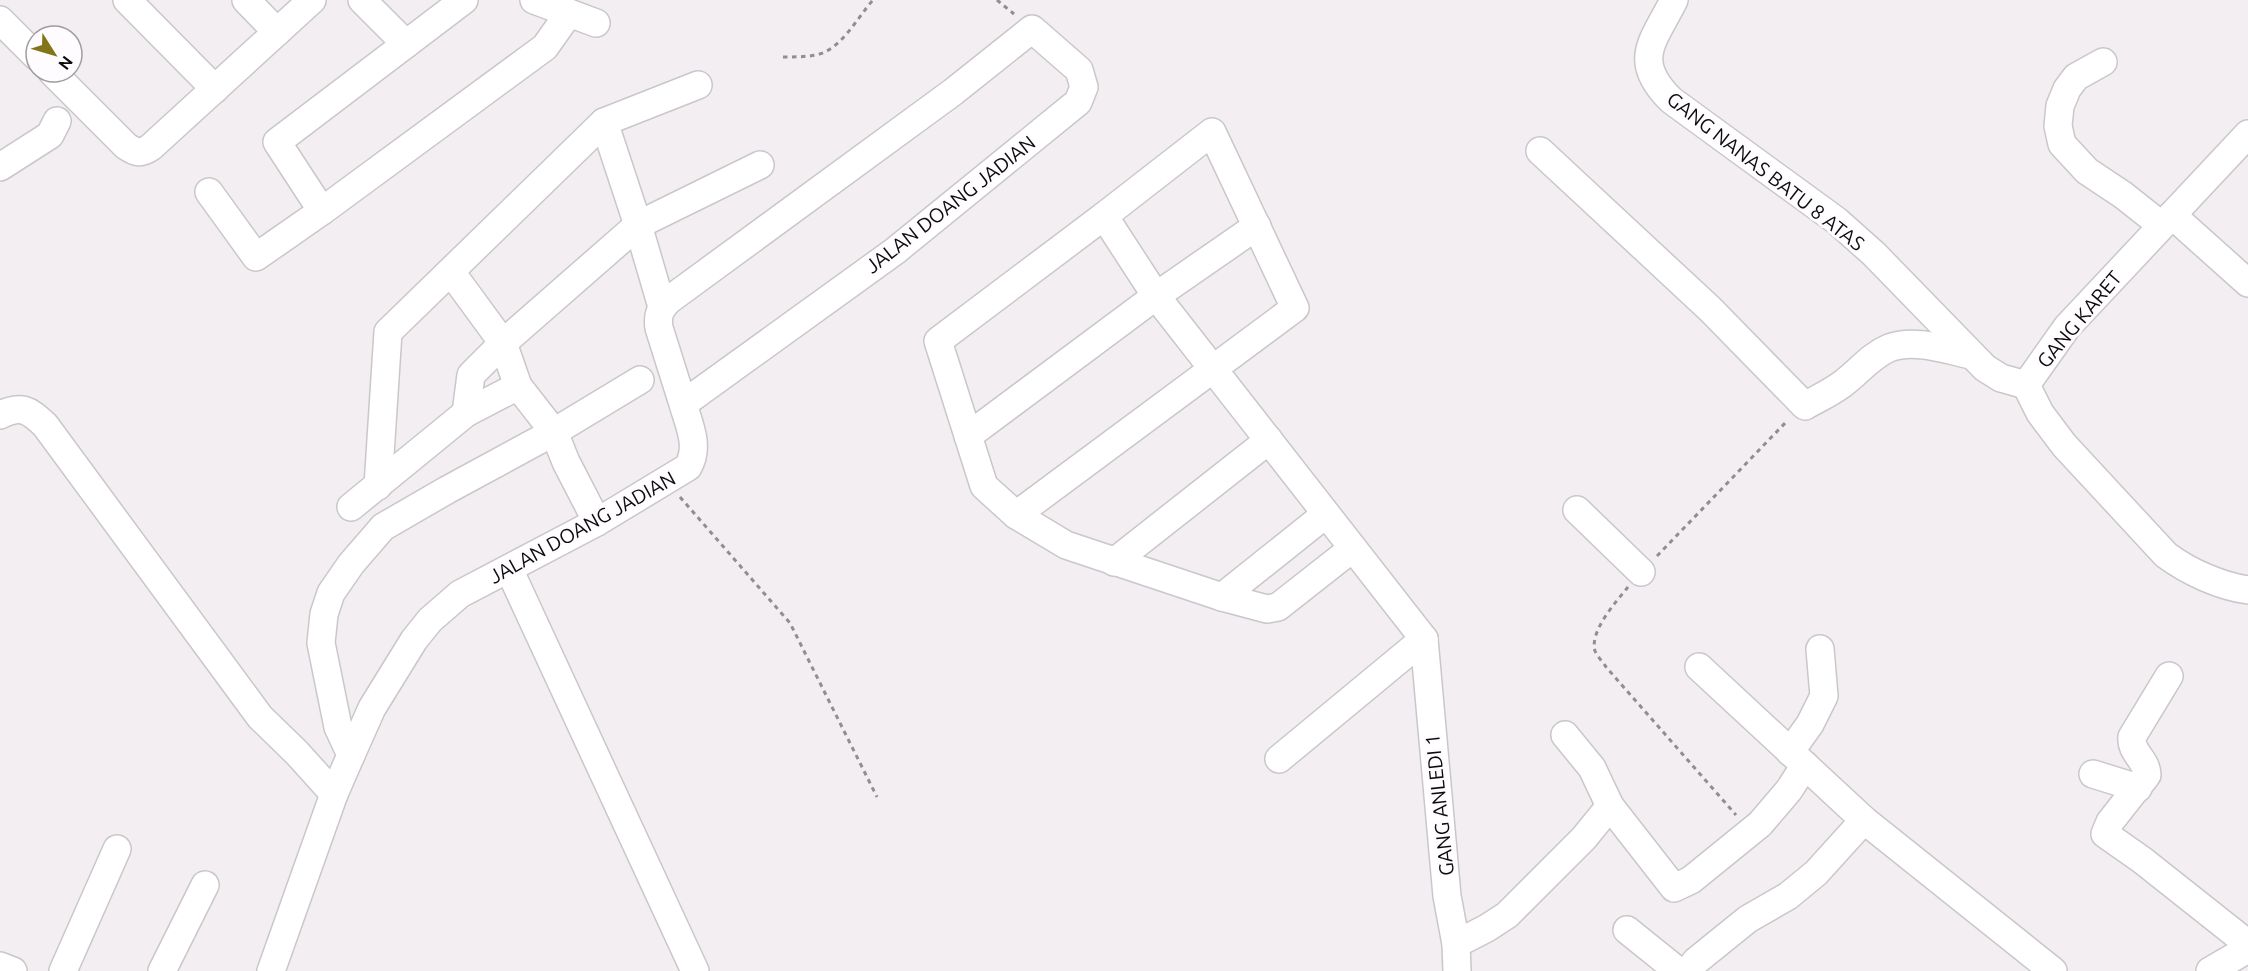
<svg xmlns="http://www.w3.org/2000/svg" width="2248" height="971" font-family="Ubuntu,sans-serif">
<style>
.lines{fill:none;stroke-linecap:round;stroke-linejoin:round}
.minor-casing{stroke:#cac7cb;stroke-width:30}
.path{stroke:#918e91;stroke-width:3;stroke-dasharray:4.5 4.5;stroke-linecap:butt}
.minor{stroke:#fff;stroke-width:27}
.labels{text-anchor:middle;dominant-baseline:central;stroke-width:6;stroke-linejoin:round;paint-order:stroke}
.street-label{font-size:20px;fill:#0d0c0d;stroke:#fffcff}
</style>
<rect width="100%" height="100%" fill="#f2eef2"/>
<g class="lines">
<g class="minor-casing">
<g id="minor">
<polyline points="127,0 215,89"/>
<polyline points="246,0 277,32"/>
<polyline points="362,0 406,44"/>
<polyline points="464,0 277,142 322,211 545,47 569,13"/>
<polyline points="534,0 596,23"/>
<path d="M1674 0C1653 42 1631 60 1671 100L1837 221 1874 254 1985 368 2001 378 2026 385"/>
<polyline points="0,20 36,56"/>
<polyline points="2103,62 2076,77 2067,89 2060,106 2058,126 2062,144 2087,171 2123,195 2161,225"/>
<path d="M52 72 126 146C136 153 141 154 151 147L312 0"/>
<polyline points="604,122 638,225 662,307"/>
<path d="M2248 134 2067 327 2026 385 2040 413 2064 445 2166 555C2189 572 2220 586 2248 590"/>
<path d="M1540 151 1710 309 1805 406C1817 399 1830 393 1841 385 1858 373 1870 356 1889 348 1914 338 1947 350 1971 355"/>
<polyline points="0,167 50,135 57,121"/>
<polyline points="209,192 256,257 322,211"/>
<polyline points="2172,215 2248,283"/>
<polyline points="451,272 503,343 518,386 554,432 566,462 597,522"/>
<polyline points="466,413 471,375 503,343 638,225 760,165"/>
<path d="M0 415C21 405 28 409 45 425L260 717 297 753 334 794"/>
<polyline points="968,436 1156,296 1257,226"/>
<polyline points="378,486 388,332 604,122 698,85"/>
<polyline points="351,507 466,413 518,386"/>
<polyline points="1577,510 1641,572"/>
<polyline points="1016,515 1295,308 1212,132 1104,216"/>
<polyline points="1353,548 1278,607 1267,609 1222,597 1066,545 1016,515 984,486 938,341 1104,216 1156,296 1424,639"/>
<polyline points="1114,562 1269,440"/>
<polyline points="509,569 695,971"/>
<polyline points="1222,597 1326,514"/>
<polyline points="1424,639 1447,896 1456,944 1457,971"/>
<polyline points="1699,667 1864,820 2053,971"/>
<path d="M2169 676 2132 737C2130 752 2147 760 2147 775L2110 822 2105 834 2142 860 2248 944"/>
<polyline points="1565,735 1592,768 1610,806 1674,888 1691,880 1760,824 1789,790 1805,765"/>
<polyline points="1790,752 1810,724 1824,696 1820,649"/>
<polyline points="351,755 338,727 321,643 324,614 331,593 351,564 383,527 447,490 554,432 640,380"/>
<polyline points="1279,759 1424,639"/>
<polyline points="2093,774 2138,788"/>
<polyline points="1627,930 1678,971"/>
<polyline points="1456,944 1487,928 1507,915 1584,838 1610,806"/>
<polyline points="0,966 13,971"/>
<polyline points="63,971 117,849"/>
<polyline points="162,971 205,885"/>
<path d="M271 971 334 794 351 755 372 708 414 640 430 620 460 594 597 522 688 467C700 446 689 425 683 404L895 251 1078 102 1084 87 1079 70 1032 29 953 92 669 300C660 309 657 315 659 328L683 404"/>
<polyline points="1688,971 1696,961 1748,919 1788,896 1816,873 1864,820"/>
<polyline points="2210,971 2248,949"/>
</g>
</g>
<g class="path">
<polyline points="997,0 1014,14"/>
<path d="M783 57C794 57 805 57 816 55 841 50 857 18 873 0"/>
<polyline points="680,497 790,623 877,797"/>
<polyline points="1657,556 1788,420"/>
<path d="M1628 587C1617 601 1589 631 1595 651 1597 656 1603 662 1606 667L1736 815"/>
</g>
<use href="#minor" class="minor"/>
</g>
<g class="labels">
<g class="street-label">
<text transform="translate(1766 171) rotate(38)">GANG NANAS BATU 8 ATAS</text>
<text transform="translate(950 204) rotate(-38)">JALAN DOANG JADIAN</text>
<text transform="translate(2079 319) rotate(-50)">GANG KARET</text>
<text transform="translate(582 527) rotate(-29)">JALAN DOANG JADIAN</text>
<text transform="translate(1439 805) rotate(-96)">GANG ANLEDI 1</text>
</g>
</g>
<g transform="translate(54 54) rotate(127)"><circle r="28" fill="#fffcff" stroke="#9e9c9e" stroke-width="1.5"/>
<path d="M0-4.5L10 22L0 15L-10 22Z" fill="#837417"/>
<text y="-9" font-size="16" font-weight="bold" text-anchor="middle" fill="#0d0c0d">N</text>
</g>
</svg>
